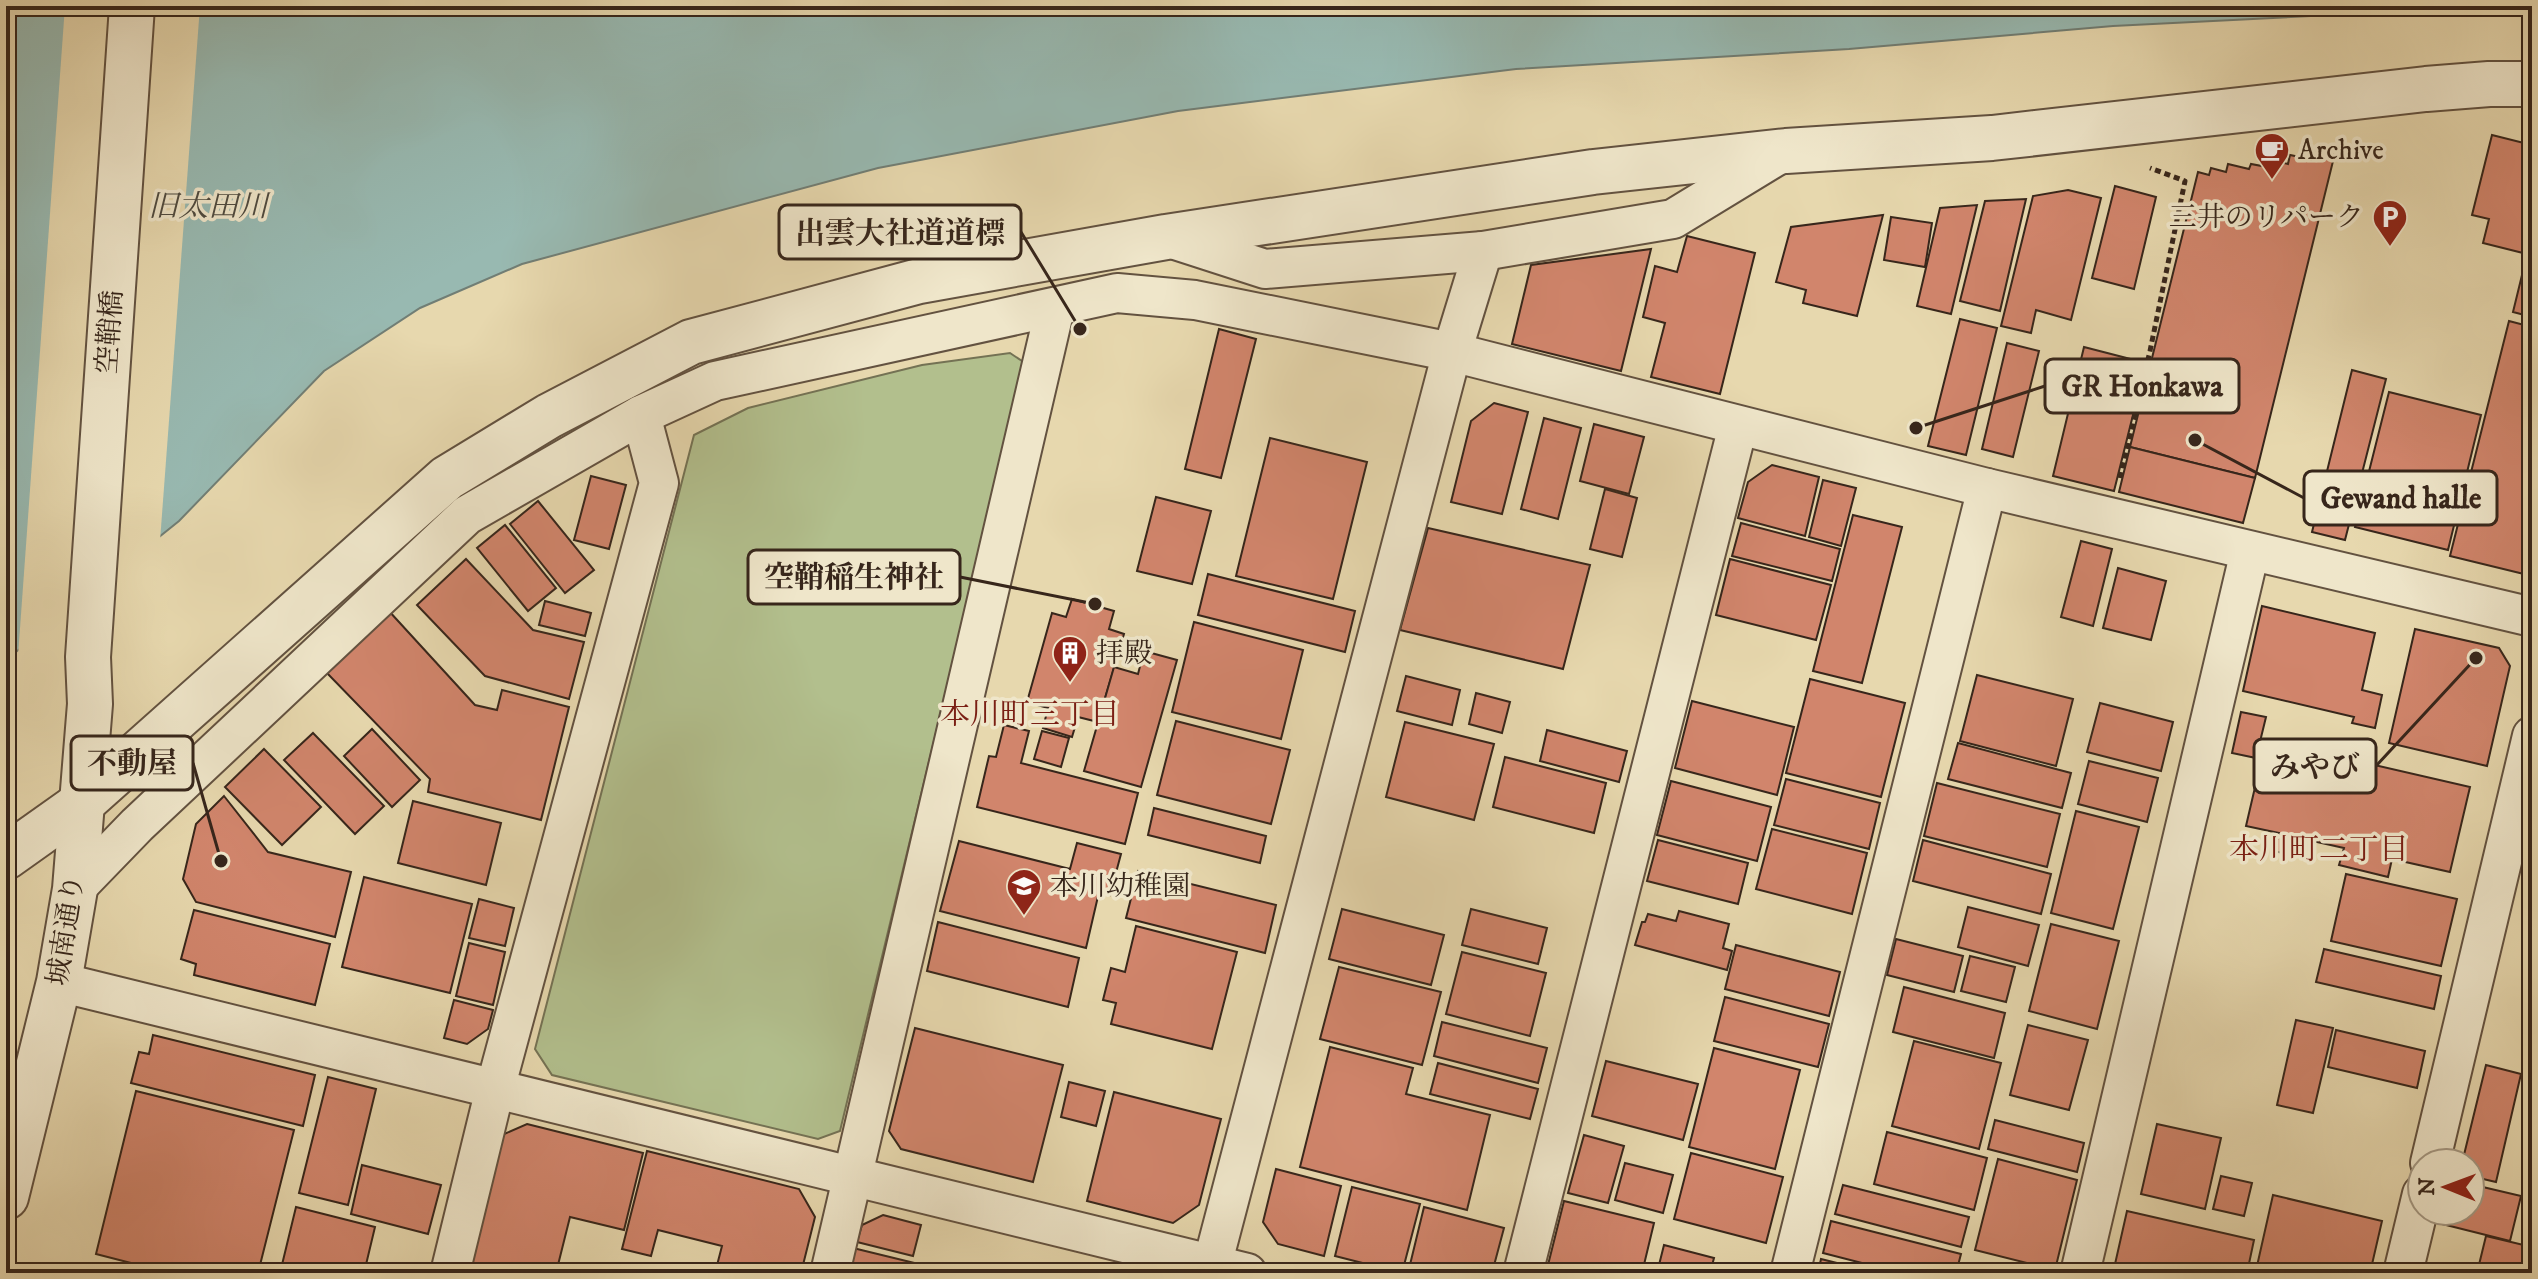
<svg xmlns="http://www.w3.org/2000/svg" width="2538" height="1279" font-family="'IM FELL DW Pica','Noto Serif JP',serif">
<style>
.green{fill:#b2bf8d;stroke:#747254;stroke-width:2}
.water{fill:#98b9b1;stroke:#717e75;stroke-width:2}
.pier{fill:#e7d8ae}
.building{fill:#d1856c;stroke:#37261b;stroke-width:2}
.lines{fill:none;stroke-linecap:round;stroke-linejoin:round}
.minor-casing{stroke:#635240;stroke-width:42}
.tertiary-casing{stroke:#635240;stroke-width:48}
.path{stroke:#37261b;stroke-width:5;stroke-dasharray:6 4;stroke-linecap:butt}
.minor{stroke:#efe6ca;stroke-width:38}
.tertiary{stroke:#efe6ca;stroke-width:44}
.labels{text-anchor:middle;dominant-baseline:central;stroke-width:7;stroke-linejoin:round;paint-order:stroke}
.poi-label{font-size:28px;fill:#37261b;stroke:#efe6ca;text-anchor:start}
.street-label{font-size:28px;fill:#37261b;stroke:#efe6ca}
.water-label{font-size:30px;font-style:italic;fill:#4f4b40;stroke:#efe6ca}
.neighbourhood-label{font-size:30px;fill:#7a1f14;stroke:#efe6ca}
.leader{fill:none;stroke:#37261b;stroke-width:3}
.callout-dot{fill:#37261b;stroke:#efe6ca;stroke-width:3}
.callout{fill:#efe6ca;stroke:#37261b;stroke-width:3}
.callout-label{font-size:30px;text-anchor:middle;font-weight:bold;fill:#37261b}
</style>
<rect width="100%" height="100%" fill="#e7d8ae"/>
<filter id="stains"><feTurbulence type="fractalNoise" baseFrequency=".0025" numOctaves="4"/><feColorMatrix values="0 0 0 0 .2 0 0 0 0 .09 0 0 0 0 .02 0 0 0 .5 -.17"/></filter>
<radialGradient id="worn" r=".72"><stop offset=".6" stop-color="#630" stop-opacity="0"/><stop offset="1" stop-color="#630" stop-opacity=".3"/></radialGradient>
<polygon class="green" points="1010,353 1025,363 840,1131 818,1139 552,1075 535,1049 694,435 748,408 922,365"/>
<polygon class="water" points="6,6 2509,6 2113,26 1849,49 1516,69 1178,111 878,168 522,264 420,308 324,371 179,521 6,660"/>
<polygon class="pier" points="65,6 200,6 160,541 18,656"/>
<g class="building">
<polygon points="2492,135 2532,145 2532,217 2523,253 2483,243 2489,219 2472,215"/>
<polygon points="2317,148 2335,153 2255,478 2130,447 2198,172 2209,175 2211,168 2226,172 2228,164 2249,169 2251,164 2267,167 2268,159 2288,164 2290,155 2314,160"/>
<polygon points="2115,186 2156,197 2134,289 2092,278"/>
<polygon points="2068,190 2101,198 2071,320 2036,310 2031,333 2001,326 2033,196"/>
<polygon points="2026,199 2000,311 1960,301 1985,201"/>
<polygon points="1977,205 1951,314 1917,306 1940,208"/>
<polygon points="1883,215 1857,316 1803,303 1806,290 1776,282 1791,227"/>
<polygon points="1891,217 1932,223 1925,267 1884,260"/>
<polygon points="2532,234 2532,317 2513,312"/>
<polygon points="1687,236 1755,253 1720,394 1651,377 1665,323 1643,317 1655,266 1677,272"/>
<polygon points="1651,249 1621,371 1512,344 1531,265"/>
<polygon points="1960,319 1997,328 1966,455 1928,446"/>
<polygon points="2509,321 2532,327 2532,558 2528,575 2450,556"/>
<polygon points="1219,329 1256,339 1221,478 1185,469"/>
<polygon points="2007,343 2039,351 2013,457 1982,449"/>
<polygon points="2084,347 2146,363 2114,491 2053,476"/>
<polygon points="2352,370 2386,379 2345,540 2312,532"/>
<polygon points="2389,392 2481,415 2448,550 2355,527"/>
<polygon points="1494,403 1528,412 1502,514 1451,502 1471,421"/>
<polygon points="1544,418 1581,428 1558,519 1521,509"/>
<polygon points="1594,424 1644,437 1629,494 1580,481"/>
<polygon points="1270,438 1367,462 1333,599 1236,576"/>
<polygon points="2130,447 2255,478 2243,523 2119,492"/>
<polygon points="1772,465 1819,477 1805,536 1738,518 1748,482"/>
<polygon points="591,476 626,485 609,549 574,540"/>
<polygon points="1823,480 1856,488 1841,546 1809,537"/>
<polygon points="1605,489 1637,498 1622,557 1590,549"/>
<polygon points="1156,497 1211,511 1192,584 1137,571"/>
<polygon points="538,501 594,570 565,593 510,524"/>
<polygon points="1853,515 1902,527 1862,683 1813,671"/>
<polygon points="1741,523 1840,549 1832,581 1732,556"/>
<polygon points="505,525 556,588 528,611 477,548"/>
<polygon points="1428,528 1590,565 1563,669 1400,630"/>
<polygon points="2081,541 2112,549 2093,626 2061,617"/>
<polygon points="466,559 533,630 584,642 569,699 485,676 417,605"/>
<polygon points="1730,559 1831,585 1816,640 1716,615"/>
<polygon points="2118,568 2166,581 2151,640 2103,628"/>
<polygon points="1208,574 1355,611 1345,652 1198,615"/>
<polygon points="1072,599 1114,611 1109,629 1124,634 1098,722 1078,717 1072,737 1043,728 1048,708 1027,702 1052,613 1066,617"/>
<polygon points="545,601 591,613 585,636 539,625"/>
<polygon points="2262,606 2375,633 2362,690 2382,695 2375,728 2352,723 2354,717 2243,691"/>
<polygon points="388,610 475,705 497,710 502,690 569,707 541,820 428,792 430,779 325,671"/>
<polygon points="1194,622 1303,650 1281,739 1172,712"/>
<polygon points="2415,629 2499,648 2510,666 2487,766 2389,743"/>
<polygon points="1144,651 1177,660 1141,787 1084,771 1114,667 1138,674"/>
<polygon points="1977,675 2073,699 2056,766 1960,741"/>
<polygon points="1406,676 1460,690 1452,725 1397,711"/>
<polygon points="1810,679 1905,703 1881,797 1786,773"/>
<polygon points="1476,693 1510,702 1502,733 1469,724"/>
<polygon points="1692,701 1794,727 1777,795 1675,768"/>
<polygon points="2100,703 2173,722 2161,771 2087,752"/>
<polygon points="2241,712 2266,717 2256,758 2232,753"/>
<polygon points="1176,721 1290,750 1271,824 1157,795"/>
<polygon points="1405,722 1494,744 1474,820 1386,797"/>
<polygon points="1004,725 1029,731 1021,763 1138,793 1125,844 977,807 989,756 996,757"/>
<polygon points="372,729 420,780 392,807 344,756"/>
<polygon points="1547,730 1627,751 1619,782 1540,761"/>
<polygon points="1042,731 1069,738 1061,767 1034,759"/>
<polygon points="313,733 384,806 355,834 284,760"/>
<polygon points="2266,740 2470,787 2450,872 2392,859 2388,877 2339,865 2344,848 2299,838 2295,856 2274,851 2279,833 2246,826"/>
<polygon points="1958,743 2071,773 2062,808 1948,779"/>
<polygon points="264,749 321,807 282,845 225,787"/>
<polygon points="1505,757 1606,783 1594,833 1493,807"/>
<polygon points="2089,761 2158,778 2147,822 2078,804"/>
<polygon points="1786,779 1880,803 1869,849 1774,825"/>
<polygon points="1671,781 1771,807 1757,861 1657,835"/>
<polygon points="1937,783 2060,814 2047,867 1924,836"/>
<polygon points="224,796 268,852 351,872 335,937 196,902 183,879 196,824"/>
<polygon points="413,801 501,823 486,885 398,863"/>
<polygon points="1154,808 1266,836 1260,863 1148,835"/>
<polygon points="2076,811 2139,827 2113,929 2051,913"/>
<polygon points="1772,829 1867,853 1852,914 1756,889"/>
<polygon points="1658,840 1748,863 1738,904 1647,881"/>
<polygon points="1923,840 2051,874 2041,914 1913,881"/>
<polygon points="959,841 1070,869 1077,843 1121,854 1110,895 1099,892 1086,948 940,911"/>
<polygon points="1138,871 1276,905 1265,953 1126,918"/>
<polygon points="2346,874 2457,899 2441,966 2331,941"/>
<polygon points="364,877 472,904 450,993 342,967"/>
<polygon points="479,899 514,908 505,946 469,938"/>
<polygon points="1968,907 2039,925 2028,966 1958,947"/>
<polygon points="1342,909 1444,935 1431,985 1329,959"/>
<polygon points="1471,909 1547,928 1538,964 1462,945"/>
<polygon points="194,910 330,944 315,1005 194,975 196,964 181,959"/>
<polygon points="1679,911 1729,924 1723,948 1732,951 1727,970 1635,945 1642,922 1645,922 1648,914 1676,921"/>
<polygon points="938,922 1079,958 1068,1007 927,971"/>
<polygon points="2051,924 2119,941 2097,1029 2029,1011"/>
<polygon points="1136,926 1237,952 1212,1049 1111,1024 1116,1003 1103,1000 1111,968 1125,972"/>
<polygon points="1896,939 1963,956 1954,992 1887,975"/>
<polygon points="469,943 505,952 493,1005 456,996"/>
<polygon points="1736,945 1840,972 1829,1016 1725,989"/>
<polygon points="2324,949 2441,976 2434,1009 2316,982"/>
<polygon points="1462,952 1546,973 1530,1036 1446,1014"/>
<polygon points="1970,956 2015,967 2006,1002 1961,991"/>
<polygon points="1339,967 1441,992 1422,1065 1320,1039"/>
<polygon points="1904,987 2005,1013 1994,1058 1893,1032"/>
<polygon points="1725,997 1829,1024 1818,1067 1714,1041"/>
<polygon points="454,1000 493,1010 488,1029 467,1044 444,1038"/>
<polygon points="2296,1020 2333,1028 2313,1113 2277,1105"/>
<polygon points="1442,1022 1547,1048 1538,1083 1434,1056"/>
<polygon points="2028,1025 2088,1040 2069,1110 2010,1095"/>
<polygon points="915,1028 1063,1065 1033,1182 901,1149 889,1131"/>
<polygon points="2336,1030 2425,1051 2417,1088 2328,1067"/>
<polygon points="153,1035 315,1075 303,1126 131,1083 139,1052 149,1054"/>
<polygon points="1914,1041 2001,1063 1979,1149 1892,1126"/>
<polygon points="1330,1047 1413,1068 1406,1094 1490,1115 1467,1210 1300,1167"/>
<polygon points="1714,1048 1800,1070 1775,1169 1689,1147"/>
<polygon points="1606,1061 1698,1084 1683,1140 1592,1116"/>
<polygon points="1438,1063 1538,1089 1530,1119 1430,1094"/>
<polygon points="2486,1065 2521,1074 2496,1182 2470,1176 2470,1163 2462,1163"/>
<polygon points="328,1077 376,1089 348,1205 299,1193"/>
<polygon points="1069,1082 1105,1091 1096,1126 1061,1117"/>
<polygon points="136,1091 294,1130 258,1273 170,1273 96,1254"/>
<polygon points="1114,1092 1221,1119 1199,1205 1173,1223 1087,1201"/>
<polygon points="1995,1120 2084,1143 2077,1172 1988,1149"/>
<polygon points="527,1124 643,1153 624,1230 570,1217 556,1273 468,1273 502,1135"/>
<polygon points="2157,1124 2221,1138 2205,1209 2141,1194"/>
<polygon points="1887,1132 1987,1158 1974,1210 1874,1184"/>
<polygon points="1584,1135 1624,1146 1608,1203 1568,1193"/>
<polygon points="647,1151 799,1189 815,1217 801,1273 715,1273 722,1246 658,1230 651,1256 622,1249"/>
<polygon points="1691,1153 1783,1177 1766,1243 1674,1219"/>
<polygon points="1998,1159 2077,1180 2055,1270 1975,1250"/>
<polygon points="1625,1163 1673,1175 1663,1213 1615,1200"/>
<polygon points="362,1165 441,1185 428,1234 351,1214"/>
<polygon points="1276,1169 1341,1186 1324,1256 1278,1244 1263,1222"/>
<polygon points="2221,1176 2252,1183 2244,1216 2213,1209"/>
<polygon points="2470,1184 2521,1196 2510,1241 2442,1224 2445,1211 2470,1211"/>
<polygon points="1843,1185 1969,1217 1961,1247 1835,1214"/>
<polygon points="1352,1187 1420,1204 1402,1273 1335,1256"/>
<polygon points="2273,1195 2382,1221 2370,1273 2286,1273 2257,1266"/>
<polygon points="1564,1201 1654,1223 1642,1273 1546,1273"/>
<polygon points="296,1207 375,1227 364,1273 280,1273"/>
<polygon points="1424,1207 1504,1228 1492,1273 1408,1273"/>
<polygon points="2127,1211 2254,1240 2247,1273 2113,1273"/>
<polygon points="883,1215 921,1225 913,1256 857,1242 862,1225"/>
<polygon points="1831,1221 1961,1254 1956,1273 1901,1273 1823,1253"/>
<polygon points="2486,1236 2532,1247 2532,1273 2477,1273"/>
<polygon points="1664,1245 1714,1258 1710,1273 1657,1273"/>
<polygon points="853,1248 935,1268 934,1273 847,1273"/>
<polygon points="1821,1259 1877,1273 1818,1273"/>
<polygon points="1720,1265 1753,1273 1718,1273"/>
</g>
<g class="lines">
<g class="minor-casing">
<g id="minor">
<polyline points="1166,237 1265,269 1483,251 1673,219 1783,152"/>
<polyline points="75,889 137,825 467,515 641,415 715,381 1117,293 1195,300 1452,352 1987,488 2532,617"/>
<polyline points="59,982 1247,1273"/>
<polyline points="2430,1163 2532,736"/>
<polyline points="450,1273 495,1089 659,483 641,415"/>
<polyline points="830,1273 1055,308"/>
<polyline points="1210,1273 1452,352 1483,251"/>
<polyline points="1523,1273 1738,426"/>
<polyline points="1790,1273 1987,488"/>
<polyline points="2080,1273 2250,551"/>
<polyline points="2403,1273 2422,1194"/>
</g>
</g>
<g class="tertiary-casing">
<g id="tertiary">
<polyline points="6,857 82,803 447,478 549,416 691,342 919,281 1166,237 1593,172 1786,151 1992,138 2426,89 2489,84 2532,84"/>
<polyline points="6,1197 59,982 75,889 90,704 88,657 132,6"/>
</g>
</g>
<polyline class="path" points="2120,478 2150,351 2185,181 2150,168"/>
<use href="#minor" class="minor"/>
<use href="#tertiary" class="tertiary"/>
</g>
<defs>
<g id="cafe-pin" transform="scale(1.8)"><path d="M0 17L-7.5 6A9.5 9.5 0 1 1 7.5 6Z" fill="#8f2418" stroke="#efe6ca"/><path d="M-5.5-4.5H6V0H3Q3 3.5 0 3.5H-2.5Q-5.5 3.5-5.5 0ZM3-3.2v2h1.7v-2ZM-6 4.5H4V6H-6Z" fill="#fff"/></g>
<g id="parking-pin" transform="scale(1.8)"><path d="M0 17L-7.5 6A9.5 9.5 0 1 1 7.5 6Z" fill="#8f2418" stroke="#efe6ca"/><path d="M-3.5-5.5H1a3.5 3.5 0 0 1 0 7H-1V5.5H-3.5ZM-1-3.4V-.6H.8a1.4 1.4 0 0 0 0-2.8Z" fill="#fff"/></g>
<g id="building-pin" transform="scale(1.8)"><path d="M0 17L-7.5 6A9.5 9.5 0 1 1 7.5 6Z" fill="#8f2418" stroke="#efe6ca"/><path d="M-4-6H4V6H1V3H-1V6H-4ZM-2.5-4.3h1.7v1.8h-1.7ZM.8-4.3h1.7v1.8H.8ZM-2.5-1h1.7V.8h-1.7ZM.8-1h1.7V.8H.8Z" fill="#fff"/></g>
<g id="school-pin" transform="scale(1.8)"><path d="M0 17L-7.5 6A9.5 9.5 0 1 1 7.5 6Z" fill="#8f2418" stroke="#efe6ca"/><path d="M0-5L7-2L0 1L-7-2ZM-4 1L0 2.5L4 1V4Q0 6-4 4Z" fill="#fff"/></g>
</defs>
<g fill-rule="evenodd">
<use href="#cafe-pin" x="2272" y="150"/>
<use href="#parking-pin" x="2390" y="217"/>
<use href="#building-pin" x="1070" y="653"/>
<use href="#school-pin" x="1024" y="886"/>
</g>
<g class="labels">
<g class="poi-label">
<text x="2298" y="150">Archive</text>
<text x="2364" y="217" text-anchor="end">三井のリパーク</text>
<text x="1096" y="653">拝殿</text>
<text x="1050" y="886">本川幼稚園</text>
</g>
<g class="street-label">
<text transform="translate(110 332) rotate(-86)">空鞘橋</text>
<text transform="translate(66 930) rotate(-81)">城南通り</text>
</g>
<g class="water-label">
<text x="208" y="207">旧太田川</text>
</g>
<g class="neighbourhood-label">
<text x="1030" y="715">本川町三丁目</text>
<text x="2319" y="850">本川町二丁目</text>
</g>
</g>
<path class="leader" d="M1080 329L1021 232M1916 428L2045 386M2195 440L2304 498M1095 604L960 577M221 861L193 763M2476 658L2376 766"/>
<g class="callout-dot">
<circle cx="1080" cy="329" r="8"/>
<circle cx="1916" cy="428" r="8"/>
<circle cx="2195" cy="440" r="8"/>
<circle cx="1095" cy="604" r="8"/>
<circle cx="221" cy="861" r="8"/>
<circle cx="2476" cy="658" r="8"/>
</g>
<g class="callout">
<rect x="779" y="205" width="242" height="54" rx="8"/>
<rect x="2045" y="359" width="194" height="54" rx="8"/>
<rect x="2304" y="471" width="193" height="54" rx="8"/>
<rect x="748" y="550" width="212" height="54" rx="8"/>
<rect x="71" y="736" width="122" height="54" rx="8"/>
<rect x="2254" y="739" width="122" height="54" rx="8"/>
</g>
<g class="callout-label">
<text x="900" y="243">出雲大社道道標</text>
<text x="2142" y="396">GR Honkawa</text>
<text x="2401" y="508">Gewand halle</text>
<text x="854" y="587">空鞘稲生神社</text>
<text x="132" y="773">不動屋</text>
<text x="2315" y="777">みやび</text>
</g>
<rect width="2538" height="1279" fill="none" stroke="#e7d8ae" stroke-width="32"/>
<rect x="8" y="8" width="2522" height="1263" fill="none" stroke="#37261b" stroke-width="4"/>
<rect x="16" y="16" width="2506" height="1247" fill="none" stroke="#37261b" stroke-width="2"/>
<g transform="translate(2446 1187) rotate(271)"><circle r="38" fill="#efe6ca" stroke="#a59984" stroke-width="2"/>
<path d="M0-6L14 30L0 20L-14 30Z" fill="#8f2418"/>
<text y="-12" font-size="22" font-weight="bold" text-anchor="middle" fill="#37261b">N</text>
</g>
<rect width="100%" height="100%" filter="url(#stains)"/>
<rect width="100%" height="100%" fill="url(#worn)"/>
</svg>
